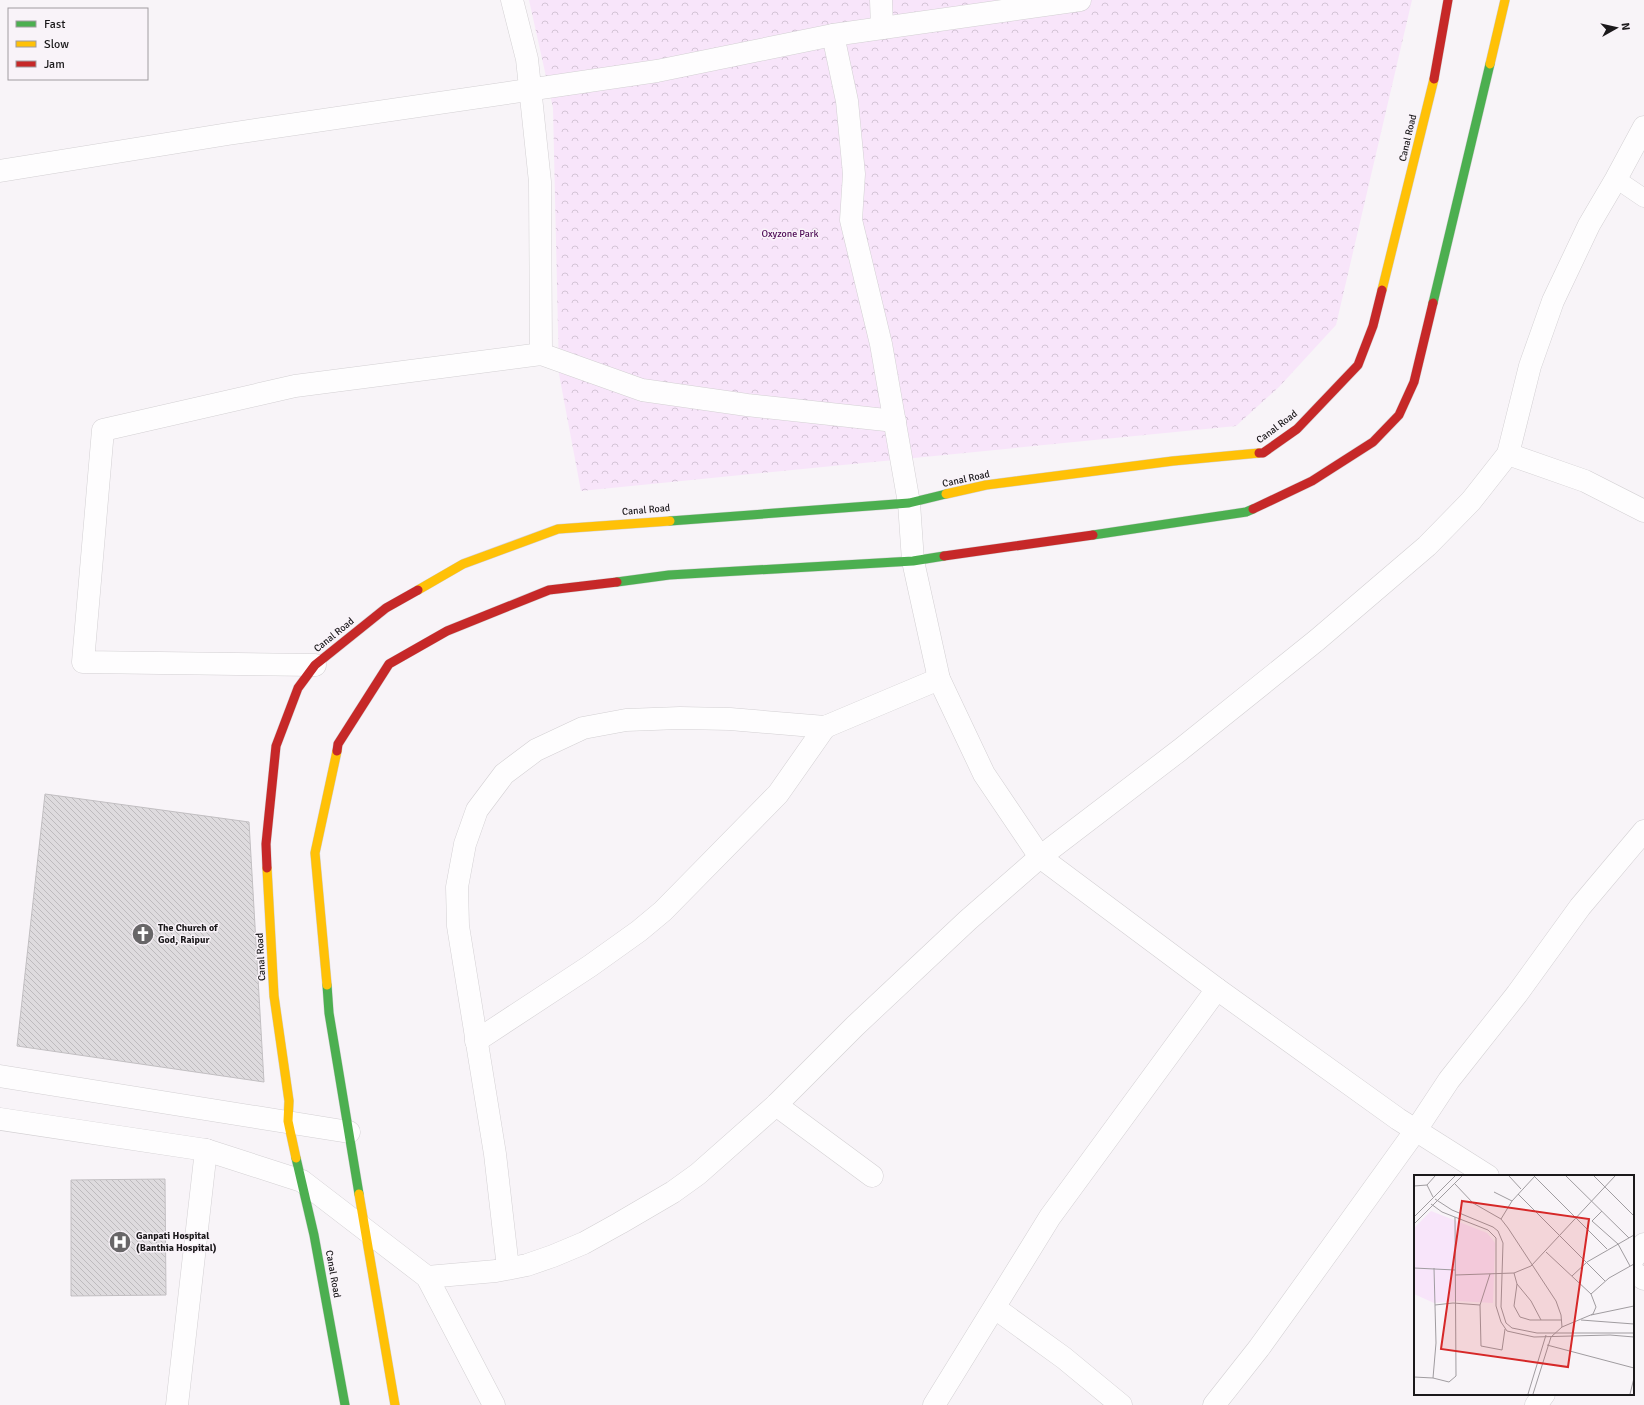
<svg xmlns="http://www.w3.org/2000/svg" width="1644" height="1405" font-family="Signika,sans-serif">
<style>
.park{fill:url(#park-crowns)}
.building{fill:url(#building-back-hatch);stroke:#c2bfc2}
.lines{fill:none;stroke-linecap:round;stroke-linejoin:round}
.lane-casing{stroke:#d3d0d3;stroke-width:19}
.street-casing{stroke:#d3d0d3;stroke-width:23}
.fast-casing{stroke:#d4d2d4;stroke-width:10}
.slow-casing{stroke:#d4d2d4;stroke-width:10}
.jam-casing{stroke:#d4d2d4;stroke-width:10}
.lane{stroke:#fefdfe;stroke-width:18}
.street{stroke:#fefdfe;stroke-width:22}
.fast{stroke:#4caf50;stroke-width:9}
.slow{stroke:#ffc107;stroke-width:9}
.jam{stroke:#c62828;stroke-width:9}
.labels{text-anchor:middle;dominant-baseline:central;stroke-width:3;stroke-linejoin:round;paint-order:stroke}
.street-label{font-size:10px;fill:#1b191b;stroke:#f9f3f9}
.park-label{font-size:10px;fill:#4e0c56;stroke:#f9f3f9}
.poi-label{font-size:10px;font-weight:bold;fill:#1b191b;stroke:#f9f3f9;text-anchor:start}
.inset-road{fill:none;stroke:#a09ca0;stroke-width:1}
.view{fill:#d62828;fill-opacity:0.15;stroke:#d62828;stroke-width:2}
.inset-edge{fill:none;stroke:#1b191b;stroke-width:2}
</style>
<defs>
<pattern id="park-crowns" width="20" height="18" patternUnits="userSpaceOnUse"><rect width="20" height="18" fill="#f8e5fa"/><path d="M2 6a3 3 0 1 1 6 0M12 15a3 3 0 1 1 6 0" fill="none" stroke="#d4c4d6"/></pattern>
<pattern id="building-back-hatch" width="6" height="6" patternUnits="userSpaceOnUse"><rect width="6" height="6" fill="#dedbde"/><path d="M-1 5l2 2M0 0l6 6M5-1l2 2" fill="none" stroke="#bebbbe"/></pattern>
</defs>
<rect width="100%" height="100%" fill="#f8f4f8"/>
<polygon class="park" points="529,0 1412,0 1336,325 1279,387 1236,426 581,491 559,374 553,108"/>
<g class="building">
<polygon points="45,794 249,822 264,1082 17,1046"/>
<polygon points="165,1179 166,1295 71,1296 71,1180"/>
</g>
<g class="lines">
<g class="lane-casing">
<polyline id="lane" points="1616,179 1644,198"/>
</g>
<g class="street-casing">
<g id="street">
<polyline points="512,0 527,59 540,182 541,354"/>
<polyline points="881,0 882,28"/>
<polyline points="833,35 847,101 854,174 851,220 881,344 909,503 913,561 939,679 984,774 1040,857 1217,989 1398,1119 1488,1176"/>
<polyline points="0,171 228,134 657,71 833,35 1080,0"/>
<polyline points="1508,454 1585,481 1644,511"/>
<polyline points="315,665 83,662 103,430 295,386 541,354 642,390 747,405 895,421"/>
<polyline points="476,1041 590,966 639,931 663,911 778,794 825,727"/>
<polyline points="0,1076 349,1132"/>
<polyline points="776,1105 872,1176"/>
<polyline points="0,1119 206,1150 302,1181 427,1277 494,1405"/>
<polyline points="1633,1259 1644,1244"/>
<polyline points="508,1268 495,1154 458,926 457,887 465,844 477,810 504,774 536,750 583,728 626,720 680,718 730,719 825,727 939,679"/>
<polyline points="1633,1272 1644,1279"/>
<polyline points="427,1277 496,1271 527,1265 553,1256 584,1243 620,1223 673,1192 698,1174 776,1105 855,1026 968,920 1040,857 1180,750 1317,640 1427,546 1471,501 1508,454 1530,366 1553,301 1589,225 1616,179 1644,127"/>
<polyline points="995,1308 1064,1358 1121,1405"/>
<polyline points="177,1405 206,1150"/>
<polyline points="934,1405 1050,1217 1217,989"/>
<polyline points="1214,1405 1259,1348 1416,1130 1449,1080 1517,994 1580,907 1644,831"/>
<polyline points="1536,1405 1544,1394"/>
</g>
</g>
<g class="fast-casing">
<g id="fast">
<polyline points="1433,303 1490,64"/>
<polyline points="670,521 909,503 946,494"/>
<polyline points="1093,535 1246,512 1253,509"/>
<polyline points="617,582 669,575 913,561 944,556"/>
<polyline points="327,985 329,1013 359,1194"/>
<polyline points="296,1158 314,1235 345,1405"/>
</g>
</g>
<g class="slow-casing">
<g id="slow">
<polyline points="1490,64 1505,0"/>
<polyline points="1382,290 1434,79"/>
<polyline points="946,494 986,485 1173,461 1259,453"/>
<polyline points="418,590 463,564 558,529 670,521"/>
<polyline points="267,868 274,996 289,1101 288,1121 296,1158"/>
<polyline points="327,985 315,853 337,751"/>
<polyline points="359,1194 395,1405"/>
</g>
</g>
<g class="jam-casing">
<g id="jam">
<polyline points="1434,79 1448,0"/>
<polyline points="1259,453 1263,453 1297,429 1358,365 1373,326 1382,290"/>
<polyline points="1253,509 1312,481 1373,442 1399,415 1414,382 1433,303"/>
<polyline points="944,556 1093,535"/>
<polyline points="337,751 338,744 389,664 447,631 549,590 617,582"/>
<polyline points="267,868 266,844 276,746 298,688 315,665 386,608 418,590"/>
</g>
</g>
<use href="#lane" class="lane"/>
<use href="#street" class="street"/>
<use href="#fast" class="fast"/>
<use href="#slow" class="slow"/>
<use href="#jam" class="jam"/>
</g>
<defs>
<g id="church-disc" transform="scale(1.15)"><circle r="9.5" fill="#686668" stroke="#f9f3f9"/><path d="M-1.2-6h2.4v3.5h3.3v2.4h-3.3V6h-2.4V-.1h-3.3v-2.4h3.3Z" fill="#fff"/></g>
<g id="hospital-disc" transform="scale(1.15)"><circle r="9.5" fill="#686668" stroke="#f9f3f9"/><path d="M-5-5h3v3.5h4V-5h3V5h-3V1.5h-4V5h-3Z" fill="#fff"/></g>
</defs>
<g fill-rule="evenodd">
<use href="#church-disc" x="143" y="934"/>
<use href="#hospital-disc" x="120" y="1242"/>
</g>
<g class="labels">
<g class="street-label">
<text transform="translate(1408 138) rotate(-77)">Canal Road</text>
<text transform="translate(1277 427) rotate(-37)">Canal Road</text>
<text transform="translate(966 479) rotate(-12)">Canal Road</text>
<text transform="translate(646 510) rotate(-5)">Canal Road</text>
<text transform="translate(334 635) rotate(-39)">Canal Road</text>
<text transform="translate(261 957) rotate(-93)">Canal Road</text>
<text transform="translate(333 1274) rotate(80)">Canal Road</text>
</g>
<g class="park-label">
<text x="790" y="234">Oxyzone Park</text>
</g>
<g class="poi-label">
<text x="158" y="928">The Church of<tspan x="158" dy="12">God, Raipur</tspan></text>
<text x="136" y="1236">Ganpati Hospital<tspan x="136" dy="12">(Banthia Hospital)</tspan></text>
</g>
</g>
<g transform="translate(1414 1175)">
<rect width="220" height="220" fill="#f8f4f8"/>
<path d="M17 36 73 58 78 64 81 68 79 128 44 126 20 128 0 119V53Z" fill="#f8e5fa"/>
<path class="inset-road" d="M95 1 107 14M120 1 193 74M152 1 215 63M180 1 220 41M41 9 59 28 87 44 94 53 142 126 147 140 148 152M13 10 19 22M0 11 13 10 21 1M80 17 98 26M104 19 191 106M21 24 38 35 79 52 84 56 89 68 87 132 92 148 98 153 123 158H220M17 29 28 37 74 55 82 63V131L87 147 93 156 120 162 196 160 220 162M188 36 178 46 204 69 216 91M0 42 41 1M87 44 98 26 121 1M0 49 48 1M0 93 41 95M100 98 103 109 100 131 106 142 116 145H148M76 99 66 130 67 171 88 175 91 154M41 100 100 98 117 91 201 1M158 101 173 87 220 60M103 109 117 126 127 145M177 119 195 103 220 89M21 130 39 128 66 130M177 140 220 131M167 145 220 149M133 170 220 193M0 202 19 203 35 207 42 201 41 42M19 203 22 168 20 93M114 219 132 160M119 219 137 162 148 152 179 139 182 132 177 119 132 77M216 219 220 203"/>
<path class="view" d="M48 26 175 44 154 192 27 174Z"/>
<rect width="220" height="220" class="inset-edge"/>
</g>
<rect x="8" y="8" width="140" height="72" fill="#f9f3f9" stroke="#a09ca0"/>
<rect x="16" y="21" width="20" height="6" fill="#4caf50" stroke="#a09ca0"/>
<text x="44" y="28" font-size="12" fill="#1b191b">Fast</text>
<rect x="16" y="41" width="20" height="6" fill="#ffc107" stroke="#a09ca0"/>
<text x="44" y="48" font-size="12" fill="#1b191b">Slow</text>
<rect x="16" y="61" width="20" height="6" fill="#c62828" stroke="#a09ca0"/>
<text x="44" y="68" font-size="12" fill="#1b191b">Jam</text>
<g transform="translate(1616 28) rotate(82)" stroke="#f9f3f9" stroke-width="3" paint-order="stroke">
<path d="M0-3L7 15L0 10L-7 15Z" fill="#1b191b"/>
<text y="-6" font-size="11" font-weight="bold" text-anchor="middle" fill="#1b191b">N</text>
</g>
</svg>
